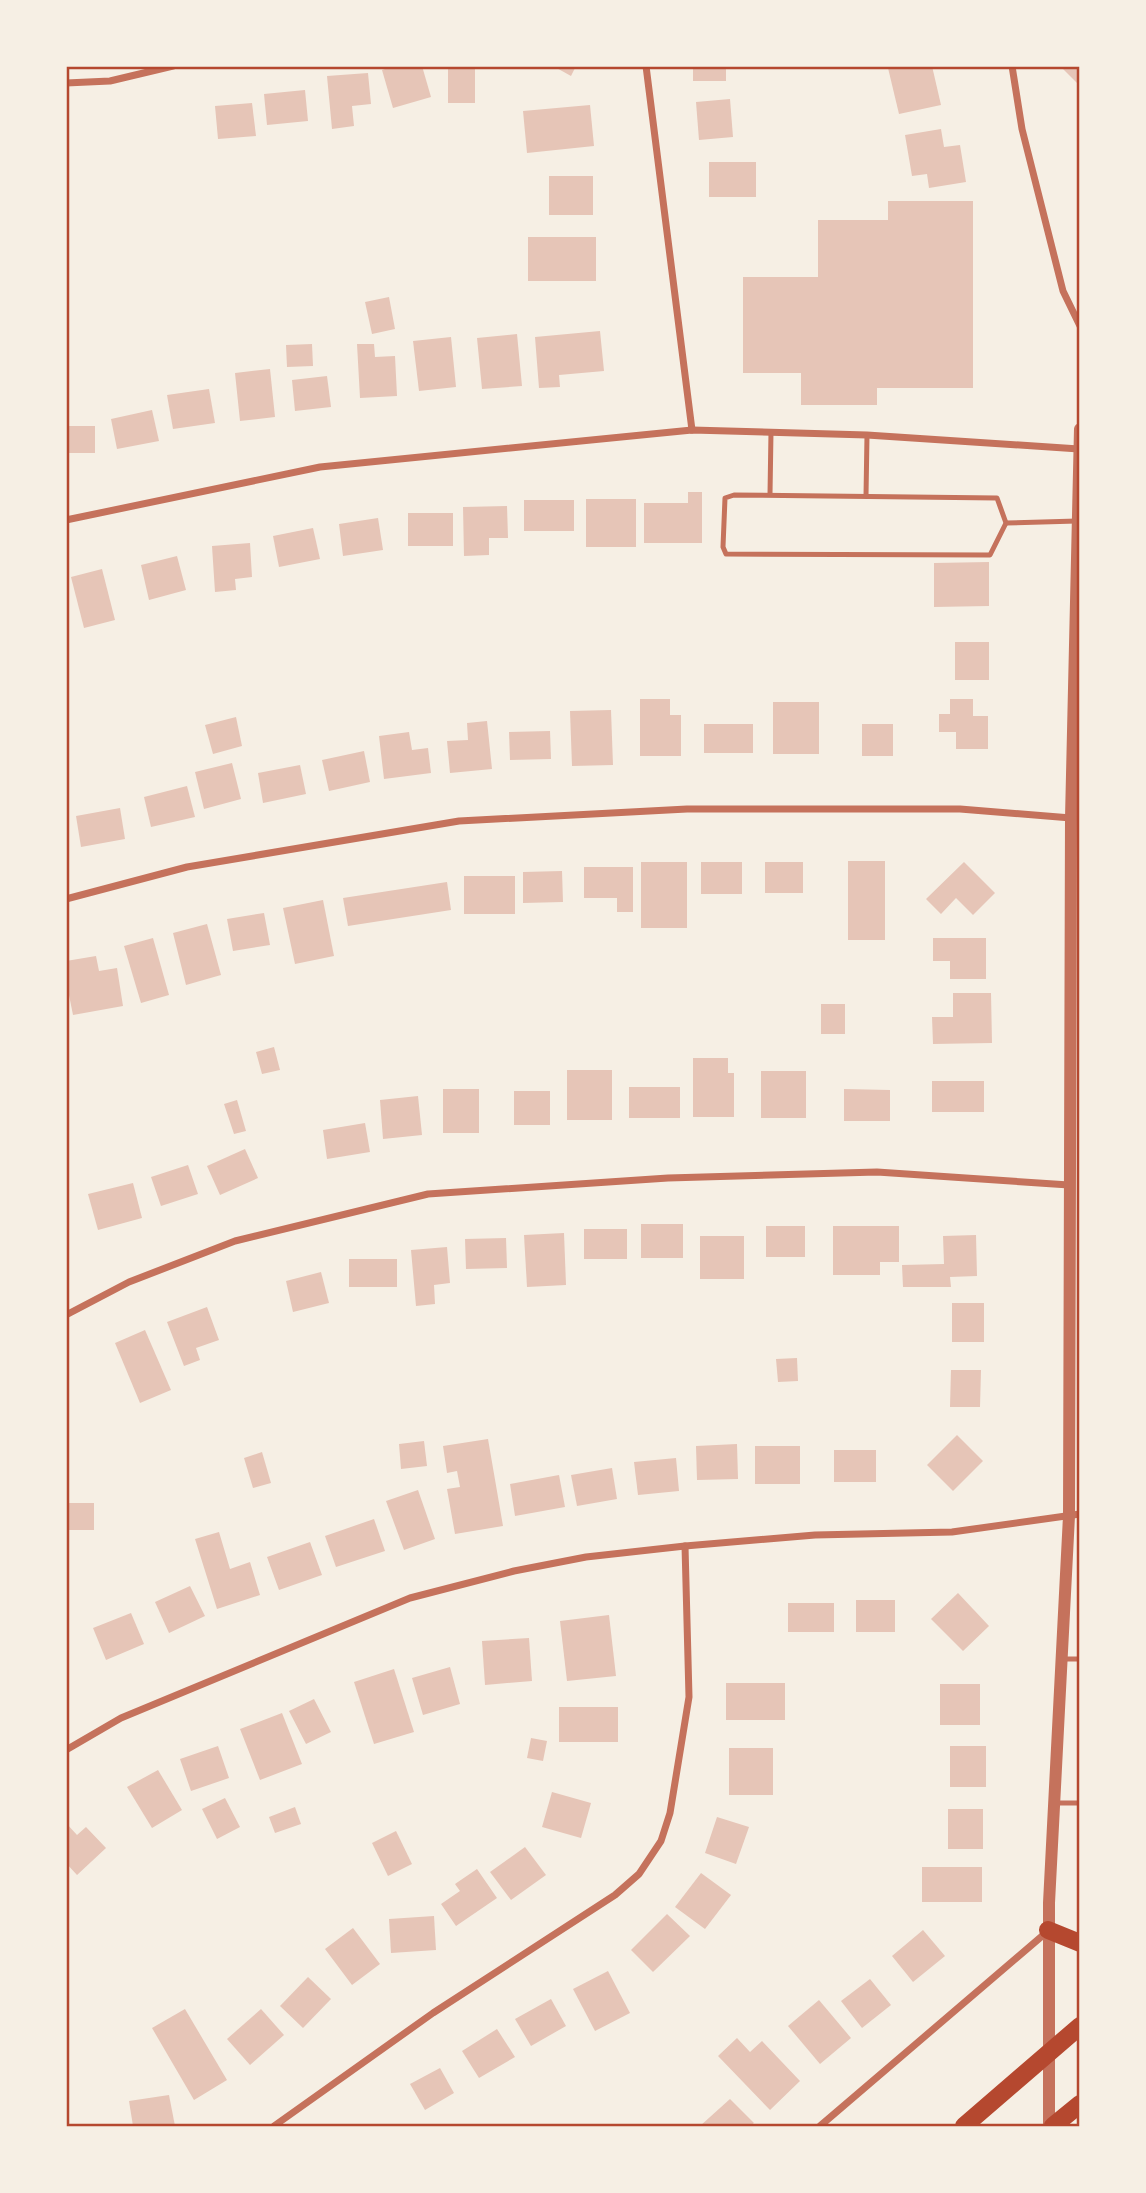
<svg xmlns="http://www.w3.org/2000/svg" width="1146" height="2193" font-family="Rubik,sans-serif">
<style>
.building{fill:#e6c5b7}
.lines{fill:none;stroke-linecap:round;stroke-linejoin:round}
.service{stroke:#c5725c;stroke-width:5}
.minor{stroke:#c5725c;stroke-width:7}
.tertiary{stroke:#c5725c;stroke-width:12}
.primary{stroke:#b5482f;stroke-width:18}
.neatline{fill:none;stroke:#b5482f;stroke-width:2.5}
</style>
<rect width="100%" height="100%" fill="#f6efe4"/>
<g class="building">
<polygon points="394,66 422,66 431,97 393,108 382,70"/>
<rect x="448" y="66" width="27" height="37"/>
<polygon points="553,66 576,66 571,76"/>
<rect x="693" y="66" width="33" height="15"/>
<polygon points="897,66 932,66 941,105 899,114 888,68"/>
<polygon points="1060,66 1080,66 1080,86"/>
<polygon points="368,73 371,104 352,106 354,126 332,129 327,76"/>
<polygon points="305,90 308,121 267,125 264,94"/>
<polygon points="730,99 733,137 699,140 696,102"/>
<polygon points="252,103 256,136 218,139 215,106"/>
<polygon points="590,105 594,146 527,153 523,111"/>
<polygon points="941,129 944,147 960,145 966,182 929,188 927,174 912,176 905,135"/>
<rect x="709" y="162" width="47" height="35"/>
<rect x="549" y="176" width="44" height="39"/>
<polygon points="888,201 973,201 973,388 877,388 877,405 801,405 801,373 743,373 743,277 818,277 818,220 888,220"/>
<rect x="528" y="237" width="68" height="44"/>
<polygon points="389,297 395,329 372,334 365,302"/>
<polygon points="600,331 604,371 559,375 560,387 539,388 535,337"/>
<polygon points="517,334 522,386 482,389 477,338"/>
<polygon points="451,337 456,387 419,391 413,341"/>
<polygon points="312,344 313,366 287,367 286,345"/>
<polygon points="357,344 374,344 375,357 395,356 397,396 360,398"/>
<polygon points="270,369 275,417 240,421 235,373"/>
<polygon points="327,376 331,407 295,411 292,380"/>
<polygon points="209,389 215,423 173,429 167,395"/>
<polygon points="152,410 159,441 117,449 111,419"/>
<rect x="66" y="426" width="29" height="27"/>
<polygon points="688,492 702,492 702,543 644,543 644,503 688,503"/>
<rect x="586" y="499" width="50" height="48"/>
<rect x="524" y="500" width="50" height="31"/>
<polygon points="507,506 508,538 489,538 489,555 464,556 463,507"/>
<rect x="408" y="513" width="45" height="33"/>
<polygon points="378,518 383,550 343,556 339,524"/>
<polygon points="313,528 320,559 279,567 273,536"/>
<polygon points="250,543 252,577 235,579 236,590 215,592 212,546"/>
<polygon points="177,556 186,590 149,600 141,565"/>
<polygon points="989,562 989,606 934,607 934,563"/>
<polygon points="102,569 115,620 84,628 71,577"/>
<rect x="955" y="642" width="34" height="38"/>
<polygon points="640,699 670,699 670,715 681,715 681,756 640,756"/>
<polygon points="950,699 973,699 973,716 988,716 988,749 956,749 956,732 939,732 939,714 950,714"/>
<rect x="773" y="702" width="46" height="52"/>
<polygon points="611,710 613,765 572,766 570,711"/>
<polygon points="236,717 242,746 213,754 205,725"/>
<polygon points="487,721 492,769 450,773 447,741 468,740 467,723"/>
<rect x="704" y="724" width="49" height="29"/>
<rect x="862" y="724" width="31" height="32"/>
<polygon points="550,731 551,759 510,760 509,732"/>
<polygon points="409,732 412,750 428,748 431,773 384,779 379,736"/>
<polygon points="364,751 370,782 329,791 322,760"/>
<polygon points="232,763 241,799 204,809 195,772"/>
<polygon points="300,765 306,794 263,803 258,773"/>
<polygon points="187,786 195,817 151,827 144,797"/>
<polygon points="120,808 125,839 81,847 76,816"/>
<rect x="848" y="861" width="37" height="79"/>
<rect x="641" y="862" width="46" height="66"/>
<rect x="701" y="862" width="41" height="32"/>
<rect x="765" y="862" width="38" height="31"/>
<polygon points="964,862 995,893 973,915 956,898 941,914 926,899"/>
<polygon points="584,867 633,867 633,912 617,912 617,898 584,898"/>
<polygon points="562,871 563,902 523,903 523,872"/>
<rect x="464" y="876" width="51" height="38"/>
<polygon points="447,882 451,910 348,926 343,898"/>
<polygon points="323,900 334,956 295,964 283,908"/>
<polygon points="264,913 270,945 233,951 227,919"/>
<polygon points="207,924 221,975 186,985 173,933"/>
<polygon points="153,938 169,995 141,1003 124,946"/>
<polygon points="933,938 986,938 986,979 950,979 950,961 933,961"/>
<polygon points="96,956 99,971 117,968 123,1006 73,1015 66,980 66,961"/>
<polygon points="953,993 991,993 992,1043 933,1044 932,1017 953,1017"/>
<rect x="821" y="1004" width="24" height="30"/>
<polygon points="274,1047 280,1070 262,1074 256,1052"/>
<polygon points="693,1058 728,1058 728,1073 734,1073 734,1117 693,1117"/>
<rect x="567" y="1070" width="45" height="50"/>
<rect x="761" y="1071" width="45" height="47"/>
<rect x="932" y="1081" width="52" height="31"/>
<rect x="629" y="1087" width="51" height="31"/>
<rect x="443" y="1089" width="36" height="44"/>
<polygon points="844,1089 890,1090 890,1121 844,1121"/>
<rect x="514" y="1091" width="36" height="34"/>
<polygon points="418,1096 422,1135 383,1139 380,1100"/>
<polygon points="237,1100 246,1131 234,1134 224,1104"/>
<polygon points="365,1123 370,1152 327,1159 323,1130"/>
<polygon points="245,1149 258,1178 220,1195 207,1166"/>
<polygon points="188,1165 198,1194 161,1206 151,1177"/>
<polygon points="133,1183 142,1218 98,1230 88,1194"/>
<rect x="641" y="1224" width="42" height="34"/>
<rect x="766" y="1226" width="39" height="31"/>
<polygon points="833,1226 899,1226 899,1262 880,1262 880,1275 833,1275"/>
<rect x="584" y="1229" width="43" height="30"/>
<polygon points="564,1233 566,1285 527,1287 524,1235"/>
<polygon points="976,1235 977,1276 950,1277 951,1287 903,1287 902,1265 944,1264 943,1236"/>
<rect x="700" y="1236" width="44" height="43"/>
<polygon points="506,1238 507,1268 466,1269 465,1239"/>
<polygon points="447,1247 450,1283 434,1285 435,1304 416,1306 411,1250"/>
<rect x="349" y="1259" width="48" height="28"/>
<polygon points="321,1272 329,1303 293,1312 286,1281"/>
<rect x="952" y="1303" width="32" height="39"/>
<polygon points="207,1307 219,1340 196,1348 200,1360 184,1366 167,1322"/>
<polygon points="145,1330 171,1390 140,1403 115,1343"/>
<polygon points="797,1358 798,1381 778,1382 776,1359"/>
<polygon points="951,1370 981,1370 980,1407 950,1407"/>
<polygon points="957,1435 983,1461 953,1491 927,1465"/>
<polygon points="488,1439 503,1526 455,1534 447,1489 460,1487 457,1471 447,1473 443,1446"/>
<polygon points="424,1441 427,1466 401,1469 399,1444"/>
<polygon points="737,1444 738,1479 697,1480 696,1446"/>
<rect x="755" y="1446" width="45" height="38"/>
<rect x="834" y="1450" width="42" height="32"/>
<polygon points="262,1452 271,1483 253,1488 244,1458"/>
<polygon points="676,1458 679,1491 638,1495 634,1462"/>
<polygon points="612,1468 617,1499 577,1506 571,1475"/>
<polygon points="559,1475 565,1507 515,1516 510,1484"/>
<polygon points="418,1490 435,1539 404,1550 386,1501"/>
<rect x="66" y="1503" width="28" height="27"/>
<polygon points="374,1519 385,1551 336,1567 325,1536"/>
<polygon points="219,1532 230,1569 250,1562 260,1595 217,1609 195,1539"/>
<polygon points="310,1542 322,1575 279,1590 267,1557"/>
<polygon points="190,1586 205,1616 169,1633 155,1602"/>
<polygon points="958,1593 989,1626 963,1651 931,1619"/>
<rect x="856" y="1600" width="39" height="32"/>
<rect x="788" y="1603" width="46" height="29"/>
<polygon points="131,1613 144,1644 106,1660 93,1628"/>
<polygon points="609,1615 616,1676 567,1681 560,1621"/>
<polygon points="529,1638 532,1681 485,1685 482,1641"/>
<polygon points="450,1667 460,1704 423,1715 412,1678"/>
<polygon points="394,1669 414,1732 374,1744 354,1682"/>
<rect x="726" y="1683" width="59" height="37"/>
<rect x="940" y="1684" width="40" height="41"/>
<polygon points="314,1699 331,1732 306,1744 289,1711"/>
<rect x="559" y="1707" width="59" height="35"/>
<polygon points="282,1713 302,1764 260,1780 240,1729"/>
<polygon points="531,1738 547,1741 543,1761 527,1758"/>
<polygon points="218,1746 229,1778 191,1791 180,1759"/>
<rect x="950" y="1746" width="36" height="41"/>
<rect x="729" y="1748" width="44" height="47"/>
<polygon points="158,1770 182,1810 152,1828 127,1787"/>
<polygon points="552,1792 591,1803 581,1838 542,1827"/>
<polygon points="225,1798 240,1827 217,1839 202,1809"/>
<polygon points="295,1807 301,1824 275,1833 269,1817"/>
<rect x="948" y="1809" width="35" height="40"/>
<polygon points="717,1817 749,1827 736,1864 705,1853"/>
<polygon points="66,1823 77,1835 86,1827 106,1848 77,1875 66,1863"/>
<polygon points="396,1831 412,1864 388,1876 372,1843"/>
<polygon points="525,1847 546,1875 511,1900 490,1872"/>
<rect x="922" y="1867" width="60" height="35"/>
<polygon points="477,1869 497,1898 456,1926 441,1904 460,1891 455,1884"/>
<polygon points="701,1873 731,1895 705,1929 675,1907"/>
<polygon points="667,1914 690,1936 653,1972 631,1950"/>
<polygon points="434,1916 436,1950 391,1953 389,1919"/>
<polygon points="353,1928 380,1964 352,1985 325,1949"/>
<polygon points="923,1930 945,1956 913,1982 892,1956"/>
<polygon points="608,1971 630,2013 595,2031 573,1989"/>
<polygon points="308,1977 331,1999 303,2028 280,2006"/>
<polygon points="870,1979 891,2005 862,2028 841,2001"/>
<polygon points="551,1999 566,2026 531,2046 515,2019"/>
<polygon points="819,2000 851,2038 820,2064 788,2026"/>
<polygon points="185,2009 227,2080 194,2100 152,2028"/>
<polygon points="261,2009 284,2035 250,2065 227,2039"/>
<polygon points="497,2029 515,2057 479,2078 462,2051"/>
<polygon points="737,2038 750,2052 762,2041 800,2081 770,2110 718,2056"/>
<polygon points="440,2068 454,2093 425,2110 410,2084"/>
<polygon points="169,2095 175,2126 133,2126 129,2101"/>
<polygon points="730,2099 754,2123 750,2126 700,2126"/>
</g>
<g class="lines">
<g class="service">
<polyline points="770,494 771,432"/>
<polygon points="734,495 997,498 1006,523 990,555 726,554 723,547 725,498"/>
<polyline points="866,496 867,435"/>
<polyline points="1006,523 1077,521"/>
<polyline points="1062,1659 1080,1659"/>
<polyline points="1054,1803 1080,1803"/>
</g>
<g class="minor">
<polyline points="646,66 692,430"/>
<polyline points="1012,66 1022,129 1063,291 1080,326"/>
<polyline points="66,83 110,81 173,66"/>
<polyline points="66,520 320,467 692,430 867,435 1079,449"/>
<polyline points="66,899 187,867 459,821 687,809 960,809 1071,818"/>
<polyline points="66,1315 129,1282 235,1241 428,1194 668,1178 877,1172 1069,1185"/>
<polyline points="66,1750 121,1718 410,1598 514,1571 586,1557 685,1546 815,1535 952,1532 1080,1514"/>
<polyline points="274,2126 433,2013 615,1895 639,1874 661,1841 670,1813 689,1697 685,1546"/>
<polyline points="820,2126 1048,1931"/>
</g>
<polyline class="tertiary" points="1049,2126 1049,1903 1069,1516 1071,818 1080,429"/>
<g class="primary">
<polyline points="1048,1930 1080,1943"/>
<polyline points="964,2126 1080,2026"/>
<polyline points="1053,2126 1080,2104"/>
</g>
</g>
<rect width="1146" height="2193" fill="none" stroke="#f6efe4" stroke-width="136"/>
<rect x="68" y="68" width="1010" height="2057" class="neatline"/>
</svg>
